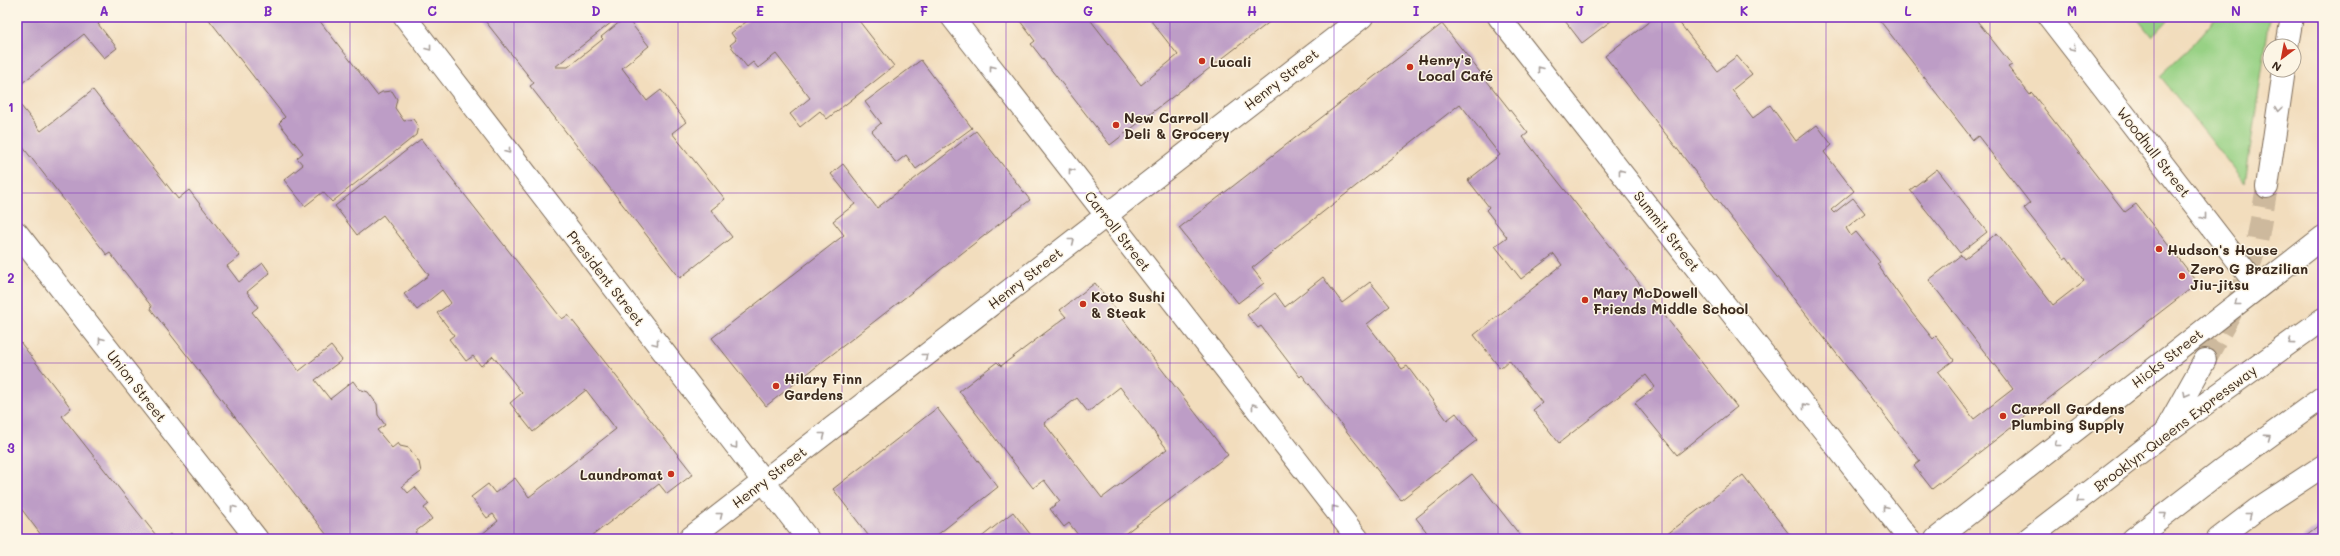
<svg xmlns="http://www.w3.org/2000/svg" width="2340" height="556" font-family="Mali,sans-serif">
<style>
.green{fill:#98d185;stroke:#6a7e52}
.building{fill:#bd9dc6;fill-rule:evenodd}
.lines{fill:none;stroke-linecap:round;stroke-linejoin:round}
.highway-tunnel{stroke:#cdb99d;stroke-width:22;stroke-dasharray:22 11;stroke-linecap:butt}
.minor-casing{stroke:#7b6956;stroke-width:24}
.highway-casing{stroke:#7b6956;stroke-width:24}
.minor{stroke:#fff;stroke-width:22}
.highway{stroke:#fff;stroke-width:22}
.oneway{stroke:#a79f9a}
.grid{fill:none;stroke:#7b2cbf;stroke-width:1;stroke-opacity:0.55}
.poi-dot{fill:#c8321e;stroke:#fcf5e5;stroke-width:1.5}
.labels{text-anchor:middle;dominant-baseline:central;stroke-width:3;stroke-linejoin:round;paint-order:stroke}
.poi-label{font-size:14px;font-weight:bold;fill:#3b2a1e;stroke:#fcf5e5;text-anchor:start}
.street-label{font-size:14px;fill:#3b2a1e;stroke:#fcf5e5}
.neatline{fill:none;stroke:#7b2cbf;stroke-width:1.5}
.grid-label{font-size:13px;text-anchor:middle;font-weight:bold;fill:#7b2cbf}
</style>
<rect width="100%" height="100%" fill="#fcf5e5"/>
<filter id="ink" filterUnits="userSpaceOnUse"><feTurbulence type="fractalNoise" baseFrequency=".025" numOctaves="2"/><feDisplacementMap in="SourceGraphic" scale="8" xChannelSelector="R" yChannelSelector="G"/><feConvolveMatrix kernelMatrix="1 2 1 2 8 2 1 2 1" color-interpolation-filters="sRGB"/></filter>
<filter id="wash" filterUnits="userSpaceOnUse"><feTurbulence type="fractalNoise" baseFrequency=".012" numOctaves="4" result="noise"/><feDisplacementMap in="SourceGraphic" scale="16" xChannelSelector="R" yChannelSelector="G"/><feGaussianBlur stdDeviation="0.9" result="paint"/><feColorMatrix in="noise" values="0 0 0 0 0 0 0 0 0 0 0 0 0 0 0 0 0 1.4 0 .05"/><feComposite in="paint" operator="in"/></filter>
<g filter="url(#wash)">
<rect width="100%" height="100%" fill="#f2ddbd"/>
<g class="green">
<polygon points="2136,17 2171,17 2152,37"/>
<polygon points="2217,17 2270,17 2245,183 2160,76 2188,50"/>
</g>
<g id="blocks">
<g class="building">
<polygon points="17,17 106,17 98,24 117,48 104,58 84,34 17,87"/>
<polygon points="207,17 323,17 319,20 377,95 382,92 392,91 397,99 395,108 404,121 413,119 418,126 416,135 332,202 323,192 305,206 284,180 303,165 297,158 303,153 279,123 285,117"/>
<polygon points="482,17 608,17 612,22 555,67 568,67 603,39 601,37 626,17 649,46 622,68 647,101 661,90 686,122 672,133 725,199 711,210 732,237 680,278 530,86 534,83"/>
<polygon points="749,17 856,17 894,66 827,119 820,111 800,127 790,114 810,98 776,54 758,68 753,62 747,67 730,45 736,40 731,33 750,19"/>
<polygon points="1017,17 1088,17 1141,85 1178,55 1151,21 1156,17 1276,17 1110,145 1031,44 1035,41"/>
<polygon points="1562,17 1616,17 1582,43"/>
<polygon points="1655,17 1675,17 1717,71 1737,56 1752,74 1732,90 1753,118 1770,105 1796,141 1817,125 1832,145 1824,152 1854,191 1831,210 1834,213 1853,198 1865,213 1846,228 1851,236 1856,232 1880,262 1877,264 1912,313 1933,339 1936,336 1954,360 1938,372 1974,419 2013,389 1929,280 1961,255 1964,259 1997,233 2053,305 2084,281 2067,257 2064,259 2024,208 2030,203 1978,136 1973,140 1877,17 1974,17 2012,65 2008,67 2030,95 2032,93 2125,212 2136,204 2198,283 1932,489 1914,466 1920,461 1605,56"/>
<polygon points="1442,24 1528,133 1523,137 1737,407 1677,455 1635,403 1655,387 1646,375 1559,443 1533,410 1542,403 1509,360 1500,368 1474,335 1562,265 1554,254 1521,279 1495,246 1507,237 1486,210 1489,207 1468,180 1500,155 1460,104 1252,268 1264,283 1238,303 1179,228"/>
<polygon points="921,60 972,128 916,169 906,155 896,163 872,131 881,123 865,102"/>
<polygon points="93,90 178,199 189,190 240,256 227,266 239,282 263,263 270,273 247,292 258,307 252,312 299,371 331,346 342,360 315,380 330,399 353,381 359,389 368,392 377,404 378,415 385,425 377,430 392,448 398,443 400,446 409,448 419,462 421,472 402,486 408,493 415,487 429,504 424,508 432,519 415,532 421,539 330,539 150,308 152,307 110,253 107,255 22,146 19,149 17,146 17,101 41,131"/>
<polygon points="976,131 1030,200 766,406 712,338 844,235 833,221 855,204 831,174 843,164 877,208"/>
<polygon points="421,139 562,319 568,315 693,474 667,494 659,484 588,539 476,539 498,521 493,514 487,518 471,497 488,484 495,493 515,478 529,497 616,429 586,390 533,432 510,403 522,393 493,356 481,366 473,356 466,361 449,339 454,335 437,313 451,303 442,290 417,310 404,294 429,275 383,215 357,235 335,206"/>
<polygon points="1937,169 1987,232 1960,253 1910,190"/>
<polygon points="1323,277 1342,303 1370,282 1390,306 1367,324 1402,369 1407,366 1447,420 1456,413 1477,440 1401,500 1302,375 1300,377 1261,326 1258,328 1247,315 1275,293 1285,307"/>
<path d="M1095 283 1228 455 1118 539H1081L1069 523 1064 527 1050 509 1060 501 1044 480 1033 488 959 391 997 362 1001 366 1066 317 1060 310ZM1120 387 1167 449 1102 498 1044 423 1077 398 1088 412Z"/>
<polygon points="17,338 71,408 62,416 159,539 44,539 17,503"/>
<polygon points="937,408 998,487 932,539 871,539 833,489"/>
<polygon points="1472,474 1523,539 1432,539 1416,518"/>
<polygon points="1743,475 1793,539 1661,539"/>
<polygon points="1013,512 1034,539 979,539"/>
<polygon points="2323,522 2323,539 2301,539"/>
<polygon points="170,534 174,539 164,539"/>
</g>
</g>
</g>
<g filter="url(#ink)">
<use href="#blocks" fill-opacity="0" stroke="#7b6956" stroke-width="1"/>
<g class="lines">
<polyline class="highway-tunnel" points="2205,360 2241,295 2257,242 2267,187"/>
<g class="minor-casing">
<g id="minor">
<polyline points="405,17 808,539"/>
<polyline points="952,17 1358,539"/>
<polyline points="1499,17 1909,539"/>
<polyline points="2049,17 2258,287"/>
<polyline points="17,233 257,539"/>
<polyline points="689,539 1362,17"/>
<polyline points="1936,539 2323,237"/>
<polyline points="2218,539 2256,510 2323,466"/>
</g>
</g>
<g class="highway-casing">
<g id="highway">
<polyline points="2287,46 2292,17"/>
<polyline points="2267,187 2284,70"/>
<polyline points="2167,428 2205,360"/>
<polyline points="2028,539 2165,433 2323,319"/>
<polyline points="2133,539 2221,471 2323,397"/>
</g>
</g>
<use href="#minor" class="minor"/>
<use href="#highway" class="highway"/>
</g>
<defs><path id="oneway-chevron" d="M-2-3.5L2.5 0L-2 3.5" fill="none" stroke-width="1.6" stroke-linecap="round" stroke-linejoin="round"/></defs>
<g class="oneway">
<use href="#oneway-chevron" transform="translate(429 48) rotate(52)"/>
<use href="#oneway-chevron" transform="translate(2073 48) rotate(52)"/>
<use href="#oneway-chevron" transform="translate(992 68) rotate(-128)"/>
<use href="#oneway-chevron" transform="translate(1540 69) rotate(-128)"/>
<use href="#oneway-chevron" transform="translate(2278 109) rotate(98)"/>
<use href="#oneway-chevron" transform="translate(508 151) rotate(52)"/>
<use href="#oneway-chevron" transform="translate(1071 171) rotate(-128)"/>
<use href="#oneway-chevron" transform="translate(1621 172) rotate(-128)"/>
<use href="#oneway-chevron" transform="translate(2204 217) rotate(52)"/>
<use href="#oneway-chevron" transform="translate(1072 241) rotate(-38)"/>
<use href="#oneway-chevron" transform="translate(2237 303) rotate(142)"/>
<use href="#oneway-chevron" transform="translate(101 340) rotate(-128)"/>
<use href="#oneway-chevron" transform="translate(2291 342) rotate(144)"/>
<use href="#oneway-chevron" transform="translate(656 343) rotate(52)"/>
<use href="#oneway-chevron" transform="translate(925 356) rotate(-38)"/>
<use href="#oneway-chevron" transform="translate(2186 394) rotate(119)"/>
<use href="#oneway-chevron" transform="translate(1254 406) rotate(-128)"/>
<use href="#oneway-chevron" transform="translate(1805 406) rotate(-128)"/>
<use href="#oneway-chevron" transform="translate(823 435) rotate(-38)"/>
<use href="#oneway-chevron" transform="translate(2268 437) rotate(-36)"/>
<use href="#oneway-chevron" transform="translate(2057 444) rotate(142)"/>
<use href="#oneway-chevron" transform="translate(735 446) rotate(52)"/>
<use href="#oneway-chevron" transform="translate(2079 500) rotate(142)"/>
<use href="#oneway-chevron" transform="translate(233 508) rotate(-128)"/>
<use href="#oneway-chevron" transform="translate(1334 508) rotate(-128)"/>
<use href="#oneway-chevron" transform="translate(1885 508) rotate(-128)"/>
<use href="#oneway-chevron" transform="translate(720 515) rotate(-38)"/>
<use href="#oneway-chevron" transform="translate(2164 515) rotate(-38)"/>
<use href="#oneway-chevron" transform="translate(2249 515) rotate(-38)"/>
</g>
</g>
<path class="grid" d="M186 17V539M350 17V539M514 17V539M678 17V539M842 17V539M1006 17V539M1170 17V539M1334 17V539M1498 17V539M1662 17V539M1826 17V539M1990 17V539M2154 17V539M17 193H2323M17 363H2323"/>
<g class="poi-dot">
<circle cx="1202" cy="61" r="4"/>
<circle cx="1410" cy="67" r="4"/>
<circle cx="1116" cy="125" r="4"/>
<circle cx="2159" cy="249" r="4"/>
<circle cx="2182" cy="276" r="4"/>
<circle cx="1585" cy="300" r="4"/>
<circle cx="1083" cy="304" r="4"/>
<circle cx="776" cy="386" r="4"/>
<circle cx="2003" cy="416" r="4"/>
<circle cx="671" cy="474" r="4"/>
</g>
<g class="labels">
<g class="poi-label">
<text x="1418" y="59">Henry's<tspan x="1418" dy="16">Local Café</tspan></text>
<text x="1210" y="61">Lucali</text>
<text x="1124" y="117">New Carroll<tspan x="1124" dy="16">Deli &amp; Grocery</tspan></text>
<text x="2167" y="249">Hudson's House</text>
<text x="2190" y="268">Zero G Brazilian<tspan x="2190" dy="16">Jiu-jitsu</tspan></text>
<text x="1593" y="292">Mary McDowell<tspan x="1593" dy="16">Friends Middle School</tspan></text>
<text x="1091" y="296">Koto Sushi<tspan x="1091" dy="16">&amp; Steak</tspan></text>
<text x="784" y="378">Hilary Finn<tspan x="784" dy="16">Gardens</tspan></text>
<text x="2011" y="408">Carroll Gardens<tspan x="2011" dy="16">Plumbing Supply</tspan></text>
<text x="663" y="474" text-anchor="end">Laundromat</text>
</g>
<g class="street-label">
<text transform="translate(1281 79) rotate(-38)">Henry Street</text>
<text transform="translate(2154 152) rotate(52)">Woodhull Street</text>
<text transform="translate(1118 231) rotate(52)">Carroll Street</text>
<text transform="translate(1667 231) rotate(52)">Summit Street</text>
<text transform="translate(606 278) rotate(52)">President Street</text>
<text transform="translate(1025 278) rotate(-38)">Henry Street</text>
<text transform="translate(2167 358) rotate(-38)">Hicks Street</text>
<text transform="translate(137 386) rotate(52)">Union Street</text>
<text transform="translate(2175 428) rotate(-37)">Brooklyn-Queens Expressway</text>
<text transform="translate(769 477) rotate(-38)">Henry Street</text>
</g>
</g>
<rect width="2340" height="556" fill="none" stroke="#fcf5e5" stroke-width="44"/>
<g transform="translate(2282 58) rotate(212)"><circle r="19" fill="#fcf5e5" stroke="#afa495"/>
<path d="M0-3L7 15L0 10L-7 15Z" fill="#c8321e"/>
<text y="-6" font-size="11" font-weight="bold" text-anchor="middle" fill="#3b2a1e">N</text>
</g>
<rect x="22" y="22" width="2296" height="512" class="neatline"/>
<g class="grid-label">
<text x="104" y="16">A</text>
<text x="268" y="16">B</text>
<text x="432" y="16">C</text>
<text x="596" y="16">D</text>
<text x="760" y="16">E</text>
<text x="924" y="16">F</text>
<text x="1088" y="16">G</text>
<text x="1252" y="16">H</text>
<text x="1416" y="16">I</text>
<text x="1580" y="16">J</text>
<text x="1744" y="16">K</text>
<text x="1908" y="16">L</text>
<text x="2072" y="16">M</text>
<text x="2236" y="16">N</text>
<text x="11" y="112">1</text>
<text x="11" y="283">2</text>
<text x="11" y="453">3</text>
</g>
</svg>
